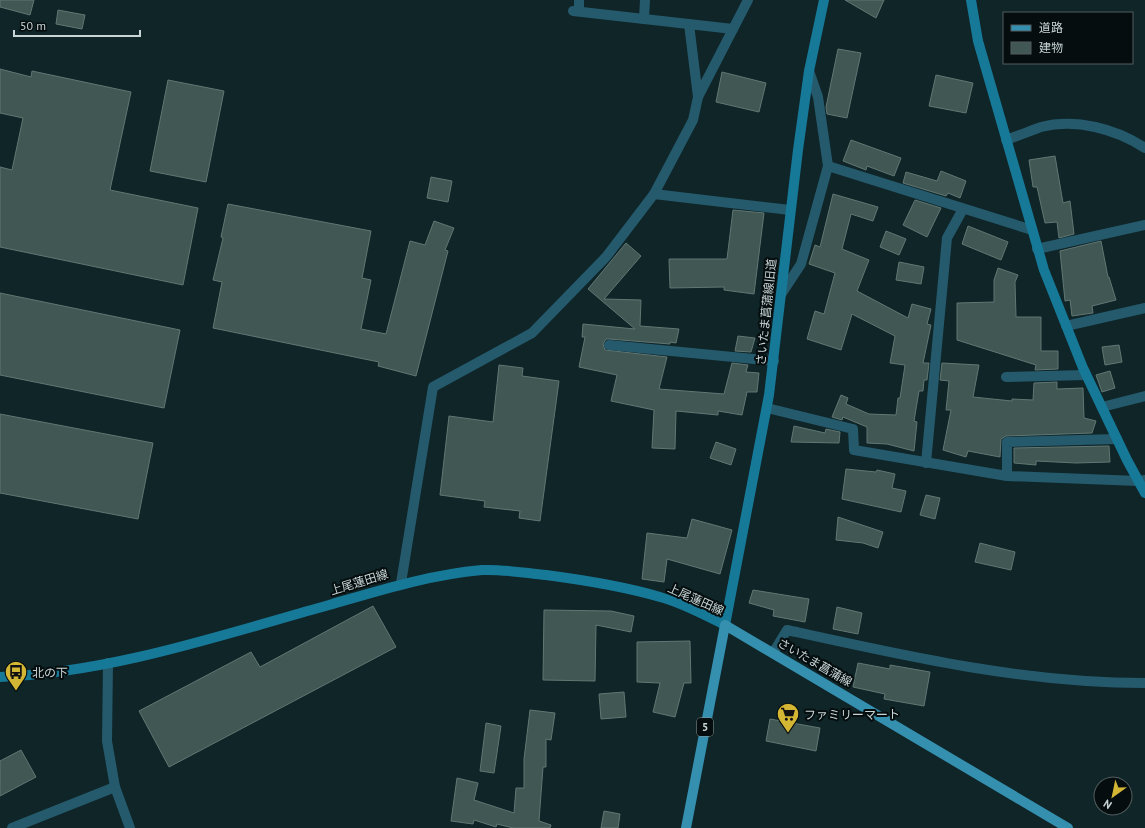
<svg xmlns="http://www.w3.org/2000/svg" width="1145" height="828" font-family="'PT Sans','Noto Sans JP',sans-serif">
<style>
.building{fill:#415753;stroke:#607773}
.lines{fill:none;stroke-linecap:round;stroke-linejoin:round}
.street{stroke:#255a6d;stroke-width:10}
.secondary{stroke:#177998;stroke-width:10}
.primary{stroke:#358faf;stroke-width:10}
.labels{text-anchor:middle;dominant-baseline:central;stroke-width:4;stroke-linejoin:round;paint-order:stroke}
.shield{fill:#050d0e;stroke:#8e999a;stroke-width:1}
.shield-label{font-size:11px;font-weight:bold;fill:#c8d5d6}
.street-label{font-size:12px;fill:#c8d5d6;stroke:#050d0e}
.poi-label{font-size:12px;fill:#c8d5d6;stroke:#050d0e;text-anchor:start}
</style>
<rect width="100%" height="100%" fill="#0f2528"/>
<g class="building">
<polygon points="0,0 34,0 30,15 0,7"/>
<polygon points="845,0 884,0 876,18"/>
<polygon points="58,10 85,15 82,29 56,24"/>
<polygon points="838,49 861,53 847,118 827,114 826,107"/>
<polygon points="0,69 31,77 32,71 131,92 110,190 198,208 183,285 0,247 0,167 12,170 23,118 0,113"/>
<polygon points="722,72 766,83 759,112 716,102"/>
<polygon points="936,75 973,83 966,113 929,106"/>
<polygon points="168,80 224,91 206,182 150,171"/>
<polygon points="851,140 901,158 894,176 867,166 866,170 843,161"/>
<polygon points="1055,156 1063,203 1070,201 1074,234 1059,238 1057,222 1045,223 1037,187 1033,187 1029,160"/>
<polygon points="941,171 966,181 960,198 948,193 946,196 903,183 906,172 937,181"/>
<polygon points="431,177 452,181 448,202 427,198"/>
<polygon points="833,194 878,207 873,221 851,214 842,249 869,260 857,291 908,318 912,304 931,309 927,324 931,325 923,363 929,363 927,380 924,380 923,391 919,391 914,421 917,422 914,451 887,444 867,443 867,427 843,417 842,420 832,417 841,395 848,398 846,404 869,414 896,415 898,398 900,398 905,365 890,363 895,336 852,314 841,350 807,339 815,311 824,314 835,273 809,264 815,245 820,247"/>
<polygon points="915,200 941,208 927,237 903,225"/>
<polygon points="228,204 371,231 362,278 371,280 361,329 386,334 410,241 425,245 434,221 454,228 445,250 448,251 416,376 378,366 379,362 213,328 222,282 213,280 223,238 221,237"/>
<polygon points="733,210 764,213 754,294 724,290 724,287 670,288 669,259 727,259"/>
<polygon points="968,226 1008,242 1001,260 962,244"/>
<polygon points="886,231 906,239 899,255 880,247"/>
<polygon points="1101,241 1108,277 1109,277 1116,300 1092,306 1093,313 1072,316 1070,300 1065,301 1060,251"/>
<polygon points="626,243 641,256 604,299 641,300 640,326 679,329 676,343 670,342 670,344 609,339 606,339 603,344 605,350 667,357 659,389 724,394 732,363 748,365 746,372 759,373 757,392 747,392 742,415 718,411 718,415 676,411 675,449 652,448 654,410 611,401 617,375 579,367 585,337 582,337 583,324 635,329 588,289"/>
<polygon points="899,262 924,267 921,284 896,280"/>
<polygon points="998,268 1018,275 1015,282 1016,317 1041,317 1041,351 1058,351 1058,369 1035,370 1036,365 957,340 957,303 994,302 994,280"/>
<polygon points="0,293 180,330 164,408 0,375"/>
<polygon points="738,336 755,338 751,352 735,351"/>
<polygon points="1119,345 1122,362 1105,365 1102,347"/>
<polygon points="942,363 979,365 973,397 1012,401 1012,399 1033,400 1034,383 1057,382 1057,389 1083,388 1084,418 1096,421 1092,433 1006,436 1001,439 1000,457 968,451 966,457 943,450 951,410 946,410 949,381 940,380"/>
<polygon points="499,365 523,368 522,376 559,381 540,521 519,518 520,511 484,507 485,501 440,495 449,416 493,422"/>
<polygon points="1110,371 1115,388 1102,392 1096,375"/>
<polygon points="0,414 153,443 138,519 0,493"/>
<polygon points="794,426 825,433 826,429 840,432 839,443 791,442"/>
<polygon points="716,442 736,449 731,465 710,458"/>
<polygon points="1109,446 1110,462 1076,463 1036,461 1036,465 1014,463 1014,448"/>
<polygon points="846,469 876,472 877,470 895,474 892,488 906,491 901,512 842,499"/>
<polygon points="926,495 940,498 935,519 920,515"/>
<polygon points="838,517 883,532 878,548 863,543 836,540"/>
<polygon points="692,519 732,530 720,574 667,559 664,582 642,579 647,533 687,538"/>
<polygon points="980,543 1015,552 1011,570 975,562"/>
<polygon points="753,590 809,599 805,622 773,616 774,610 749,603"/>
<polygon points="373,606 396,647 169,767 139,711 251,652 260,667"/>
<polygon points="837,607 862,613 858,634 833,629"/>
<polygon points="544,610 611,611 634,616 631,632 596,625 595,681 543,680"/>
<polygon points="690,641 691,683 684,683 675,717 653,712 660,683 637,682 637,642"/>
<polygon points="858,663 890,669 890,665 930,672 924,706 884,699 885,694 853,687"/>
<polygon points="624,692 626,717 601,719 599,694"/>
<polygon points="530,710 555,713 551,740 546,739 546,767 543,767 539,821 551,825 550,828 513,828 497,824 496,827 474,820 473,824 451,821 457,778 478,783 474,800 514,813 516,788 524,788 524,759"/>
<polygon points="770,719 820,728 816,751 766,741"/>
<polygon points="486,723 501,726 494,773 480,771"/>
<polygon points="21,750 36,777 0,796 0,761"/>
<polygon points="604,811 620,814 618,828 601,828"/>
</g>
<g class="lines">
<g class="street">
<polyline points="573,11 733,29"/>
<polyline points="579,11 579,0"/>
<polyline points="644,19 645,0"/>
<polyline points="698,97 748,0"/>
<path d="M1006 140C1018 136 1030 131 1041 127 1076 118 1116 129 1145 148"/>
<polyline points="828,166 1032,230"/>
<polyline points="654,194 693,120 698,97 689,24"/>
<polyline points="1037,249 1145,225"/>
<polyline points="782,293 801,264 828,166 818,97 809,71"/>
<polyline points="1066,326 1145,308"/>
<polyline points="609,345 774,361"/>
<polyline points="1006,377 1086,375"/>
<polyline points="1102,407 1145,396"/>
<polyline points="767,408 853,429 854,450 1007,476 1138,481 1145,480"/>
<polyline points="926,463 947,238 963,209"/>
<polyline points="1007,476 1007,442 1117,439"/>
<polyline points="401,583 433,387 532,333 606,257 654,194 790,210"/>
<path d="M773 653 787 630C905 656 1023 683 1145 683"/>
<polyline points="108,663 107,741 115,787 130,828"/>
<polyline points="12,828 115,787"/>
</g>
<g class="secondary">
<polyline points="971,0 978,41 1044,270 1083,368 1127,460 1145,493"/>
<path d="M0 677C113 672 221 635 329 605 381 590 428 575 482 570 503 569 525 573 546 575 584 580 623 586 660 597 683 603 704 615 725 625L769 395 798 150 809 71 824 0"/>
</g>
<polyline class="primary" points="686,828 725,625 1068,828"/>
</g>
<defs>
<g id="bus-pin" transform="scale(1.15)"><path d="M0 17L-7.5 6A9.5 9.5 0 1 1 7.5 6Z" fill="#d4b635" stroke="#050d0e"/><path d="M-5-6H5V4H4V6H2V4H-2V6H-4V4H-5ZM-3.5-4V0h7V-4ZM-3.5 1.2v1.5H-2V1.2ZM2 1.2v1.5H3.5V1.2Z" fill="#111"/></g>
<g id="supermarket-pin" transform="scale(1.15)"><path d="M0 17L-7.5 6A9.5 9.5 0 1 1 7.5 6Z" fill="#d4b635" stroke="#050d0e"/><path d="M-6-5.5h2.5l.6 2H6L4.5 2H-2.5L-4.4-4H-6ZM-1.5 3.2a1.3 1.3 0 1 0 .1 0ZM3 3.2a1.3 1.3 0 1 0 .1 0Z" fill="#111"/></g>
</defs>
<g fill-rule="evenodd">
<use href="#bus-pin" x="16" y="672"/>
<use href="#supermarket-pin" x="788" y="714"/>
</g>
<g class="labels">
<rect class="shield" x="697" y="718" width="16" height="18" rx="3"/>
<g class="shield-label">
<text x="705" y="727">5</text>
</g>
<g class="street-label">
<text transform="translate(766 312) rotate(-84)">さいたま菖蒲線旧道</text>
<text transform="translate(359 582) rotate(-17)">上尾蓮田線</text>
<text transform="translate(696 599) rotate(24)">上尾蓮田線</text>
<text transform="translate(815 662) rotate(30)">さいたま菖蒲線</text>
</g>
<g class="poi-label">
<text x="32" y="672">北の下</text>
<text x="804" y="714">ファミリーマート</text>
</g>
</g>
<rect x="1003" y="12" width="130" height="52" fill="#050d0e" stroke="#535d5e"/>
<rect x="1011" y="25" width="20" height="6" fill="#358faf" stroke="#535d5e"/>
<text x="1039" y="32" font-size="12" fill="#c8d5d6">道路</text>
<rect x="1011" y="42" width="20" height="12" fill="#415753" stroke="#535d5e"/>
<text x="1039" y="52" font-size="12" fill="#c8d5d6">建物</text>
<g transform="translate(1113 796) rotate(213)"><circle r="19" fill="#050d0e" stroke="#535d5e"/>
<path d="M0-3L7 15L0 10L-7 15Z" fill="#d4b635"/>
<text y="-6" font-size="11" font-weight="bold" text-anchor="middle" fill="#c8d5d6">N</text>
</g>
<path d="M14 30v6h126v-6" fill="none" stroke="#c8d5d6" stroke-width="2"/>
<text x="20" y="30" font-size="12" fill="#c8d5d6" stroke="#050d0e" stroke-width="3" paint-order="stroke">50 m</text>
</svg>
